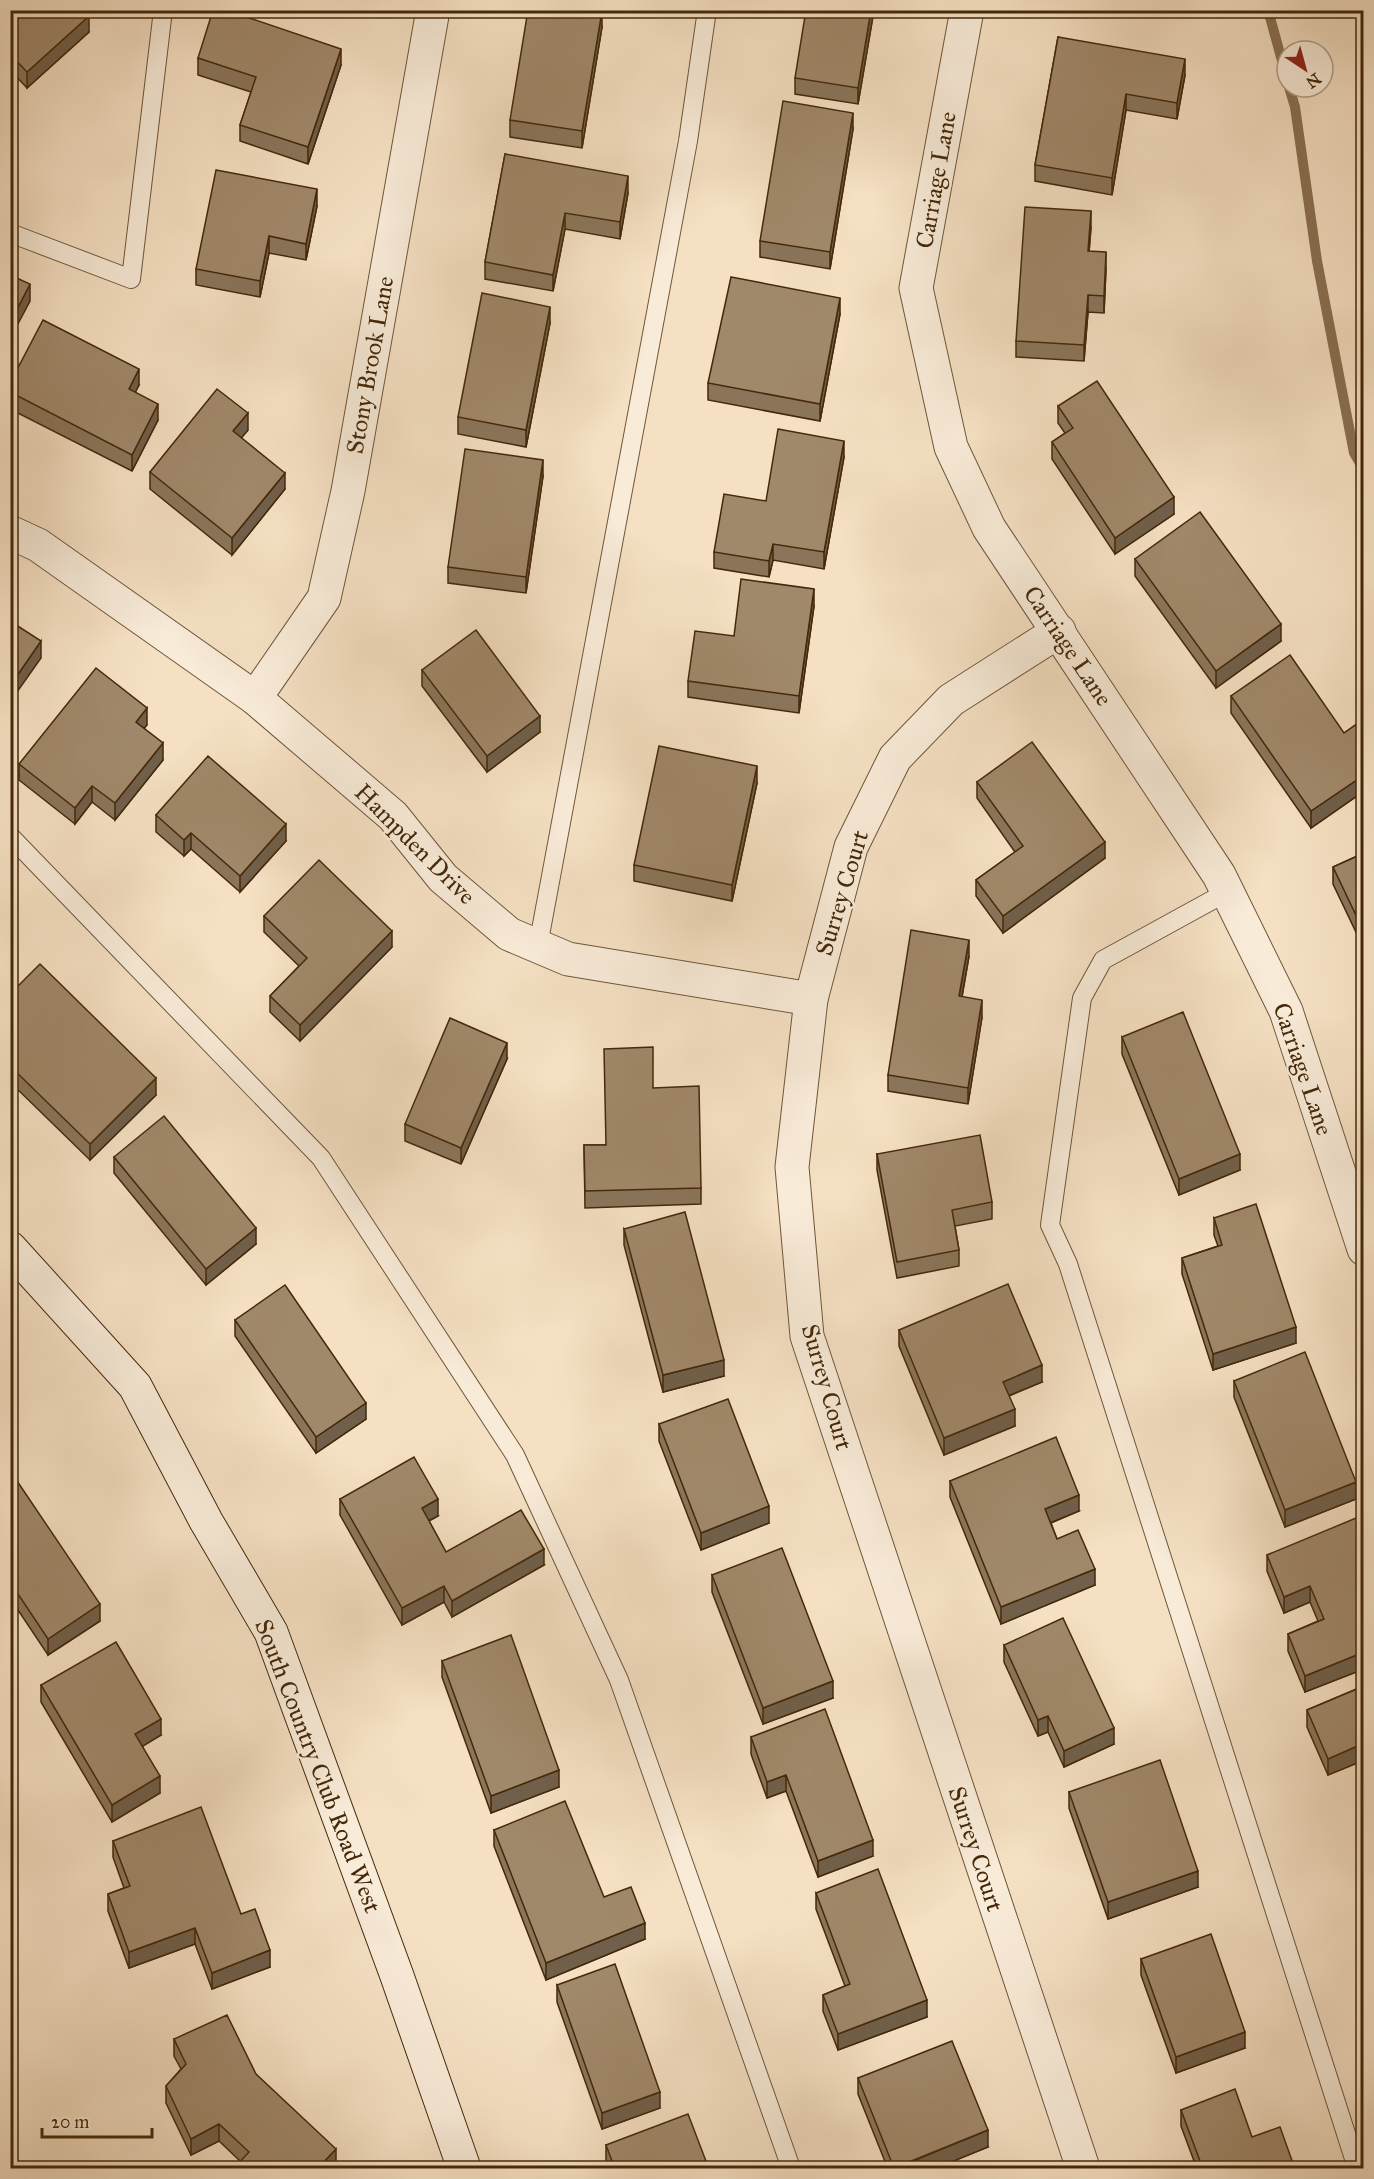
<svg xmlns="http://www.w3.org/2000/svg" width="1374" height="2179" font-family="'IM FELL Great Primer',serif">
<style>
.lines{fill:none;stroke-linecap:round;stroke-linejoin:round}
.stream{stroke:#8a7153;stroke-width:10}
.lane-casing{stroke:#705638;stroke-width:20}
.street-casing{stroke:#705638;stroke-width:35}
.secondary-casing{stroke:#442809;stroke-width:35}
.lane{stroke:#f8ebd8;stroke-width:18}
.street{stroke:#f8ebd8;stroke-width:33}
.secondary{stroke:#f8ebd8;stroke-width:33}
.wall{fill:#8a755b;stroke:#442809;stroke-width:1.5}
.shaded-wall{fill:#705f4a;stroke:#442809;stroke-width:1.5}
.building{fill:#a0886a;stroke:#442809;stroke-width:1.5}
.labels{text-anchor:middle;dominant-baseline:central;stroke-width:4.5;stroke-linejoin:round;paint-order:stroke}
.street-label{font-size:24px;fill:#442809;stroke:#f8ebd8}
</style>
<rect width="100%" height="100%" fill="#f5e0c3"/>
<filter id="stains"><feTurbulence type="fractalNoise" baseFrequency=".00333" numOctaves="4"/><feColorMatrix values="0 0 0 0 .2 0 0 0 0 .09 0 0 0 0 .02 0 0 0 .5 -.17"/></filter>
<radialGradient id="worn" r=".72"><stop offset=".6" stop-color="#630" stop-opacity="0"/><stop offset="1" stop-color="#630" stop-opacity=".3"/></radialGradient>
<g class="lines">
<g class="stream">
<polyline points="1268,10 1287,79"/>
<polyline points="1289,87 1295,107 1317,261 1354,453 1364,470"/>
</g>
<g class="lane-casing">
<g id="lane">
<polyline points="10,233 131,279 163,10"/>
<polyline points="10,836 321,1158 515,1455 619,1680 791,2168"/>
<polyline points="1227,892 1103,960 1082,998 1050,1225 1068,1264 1357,2168"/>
<polyline points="538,946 688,141 707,10"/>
</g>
</g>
<g class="street-casing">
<g id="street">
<polyline points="967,10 916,288 951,447 989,528 1219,875 1286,1011 1364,1249"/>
<polyline points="10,532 38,545 255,698 393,816 443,878 509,934 568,959 811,999"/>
<polyline points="1059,631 951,700 895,758 851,847 811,999 792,1167 807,1336 1083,2168"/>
<polyline points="255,698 324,598 348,491 433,10"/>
</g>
</g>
<g class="secondary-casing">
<polyline id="secondary" points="10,1248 135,1386 206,1521 271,1632 397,1976 464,2168"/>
</g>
<use href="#lane" class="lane"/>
<use href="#street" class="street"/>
<use href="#secondary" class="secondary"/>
</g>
<g class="wall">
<polygon points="10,10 89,32 27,88 10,70"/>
<polygon points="874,10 858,104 795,94 795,78"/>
<polygon points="1150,10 1165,10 1165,12"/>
<polygon points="602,27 582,148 510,137 510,120"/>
<polygon points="1058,37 1185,75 1177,119 1126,110 1112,195 1035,181 1035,165"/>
<polygon points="198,58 341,65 308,164 240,141 240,125 251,92 198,75"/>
<polygon points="853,129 830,269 760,257 760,241"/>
<polygon points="505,154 628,193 620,239 565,229 553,291 485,279 485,262"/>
<polygon points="317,206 306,260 269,253 260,297 196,285 196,269"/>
<polygon points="1091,227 1089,251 1106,268 1104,313 1088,312 1084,361 1016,357 1016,341"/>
<polygon points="840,314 820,421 708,400 708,383"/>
<polygon points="550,323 526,447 458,434 458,417"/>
<polygon points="10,383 139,385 135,392 158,420 132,471 10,409"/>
<polygon points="1058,406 1174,514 1115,554 1052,459 1052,442 1065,433 1058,423"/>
<polygon points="248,430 241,438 285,489 232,555 150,489 150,472"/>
<polygon points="844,457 824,569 773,560 769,577 714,568 714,552 766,501"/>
<polygon points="543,476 526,593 448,583 448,567"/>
<polygon points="1135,559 1281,641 1216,688 1135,576"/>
<polygon points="814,606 799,713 688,697 688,681 734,636"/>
<polygon points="422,670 540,732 487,772 422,686"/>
<polygon points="1231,696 1344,733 1364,719 1364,791 1311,828 1231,713"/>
<polygon points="147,725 144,728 163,760 115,820 92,802 75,824 19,780 19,764"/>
<polygon points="977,782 1105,858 1003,933 976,896 976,880 1015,852 977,798"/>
<polygon points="757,783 732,901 634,881 634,865"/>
<polygon points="156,815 286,841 240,892 191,849 184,856 156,832"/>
<polygon points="1364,853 1364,949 1333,884 1333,867"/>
<polygon points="264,916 392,947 300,1041 270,1012 270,996 299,966 264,932"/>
<polygon points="969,956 962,997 982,1017 968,1104 888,1091 888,1075"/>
<polygon points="10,994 156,1095 90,1160 10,1082"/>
<polygon points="1122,1037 1240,1170 1179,1195 1122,1054"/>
<polygon points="507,1059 461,1164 405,1141 405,1124"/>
<polygon points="653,1088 701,1188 701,1204 585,1208 584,1145 606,1145"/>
<polygon points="877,1154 992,1202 992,1219 955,1226 959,1250 959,1266 897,1278 877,1170"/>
<polygon points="114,1157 256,1244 206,1285 114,1173"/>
<polygon points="1214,1218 1296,1343 1213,1370 1182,1274 1182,1258 1218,1246 1214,1235"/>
<polygon points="624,1229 724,1376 663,1392 624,1245"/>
<polygon points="235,1320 366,1419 316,1453 235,1336"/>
<polygon points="899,1330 1042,1382 1009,1396 1015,1426 944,1455 899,1346"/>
<polygon points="1234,1381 1356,1499 1285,1527 1234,1397"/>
<polygon points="659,1424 769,1523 701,1550 659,1441"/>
<polygon points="10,1477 100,1621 48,1655 10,1598"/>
<polygon points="950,1481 1079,1511 1051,1523 1057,1539 1095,1585 1001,1624 950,1497"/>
<polygon points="340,1499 438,1516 429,1521 446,1552 544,1565 452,1617 444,1602 402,1625 340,1515"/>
<polygon points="1364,1521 1364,1669 1305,1692 1288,1651 1288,1634 1318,1621 1310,1602 1284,1613 1267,1571 1267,1555"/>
<polygon points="712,1575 833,1698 763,1724 712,1592"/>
<polygon points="1004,1645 1114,1744 1064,1767 1048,1732 1038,1736 1004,1662"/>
<polygon points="442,1661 559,1787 491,1813 442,1677"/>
<polygon points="41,1685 161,1735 142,1746 160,1793 112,1822 41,1702"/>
<polygon points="1364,1686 1364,1765 1362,1761 1328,1775 1307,1727 1307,1710"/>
<polygon points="751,1737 873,1856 818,1877 786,1791 767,1798 751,1754"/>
<polygon points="1069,1792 1198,1887 1108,1919 1069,1808"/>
<polygon points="494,1830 645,1939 546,1980 494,1846"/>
<polygon points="113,1841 241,1914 270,1967 212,1989 195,1944 129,1968 108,1911 108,1894 124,1888 113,1857"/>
<polygon points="816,1893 927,2017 838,2050 823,2011 823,1995 845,1986 816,1909"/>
<polygon points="1141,1959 1245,2048 1176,2073 1141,1975"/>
<polygon points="557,1985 660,2108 602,2129 557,2002"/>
<polygon points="174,2039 256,2074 336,2165 333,2169 233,2169 240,2161 219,2141 191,2155 166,2103 166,2086 181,2069 174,2056"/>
<polygon points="858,2078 988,2147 934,2169 888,2169 858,2094"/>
<polygon points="1181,2110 1252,2137 1295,2169 1197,2169 1181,2126"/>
<polygon points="606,2145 709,2169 609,2169 606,2161"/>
</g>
<g class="shaded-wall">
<polygon points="871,10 874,10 858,104 858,88"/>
<polygon points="602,11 602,27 582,148 582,131"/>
<polygon points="89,16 89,32 27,88 27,72"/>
<polygon points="341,49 341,65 308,164 308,147"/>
<polygon points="1185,59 1185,75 1177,119 1177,103"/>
<polygon points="1126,94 1126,110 1112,195 1112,178"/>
<polygon points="853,113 853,129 830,269 830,252"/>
<polygon points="628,176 628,193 620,239 620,222"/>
<polygon points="317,189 317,206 306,260 306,244"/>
<polygon points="1091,211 1091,227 1088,267 1088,251"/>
<polygon points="565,213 565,229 553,291 553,275"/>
<polygon points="269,236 269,253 260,297 260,281"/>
<polygon points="1106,252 1106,268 1104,313 1104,296"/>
<polygon points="30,284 30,301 10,339 10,323"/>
<polygon points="1088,295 1088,312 1084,361 1084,345"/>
<polygon points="840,298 840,314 820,421 820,404"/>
<polygon points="550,307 550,323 526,447 526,430"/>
<polygon points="139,369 139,385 129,405 129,389"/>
<polygon points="158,404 158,420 132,471 132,455"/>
<polygon points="248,413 248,430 233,448 233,431"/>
<polygon points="844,441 844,457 824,569 824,552"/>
<polygon points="543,460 543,476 526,593 526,577"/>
<polygon points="285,473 285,489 232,555 232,538"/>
<polygon points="1174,497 1174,514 1115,554 1115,538"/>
<polygon points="773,544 773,560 769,577 769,561"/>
<polygon points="814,589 814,606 799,713 799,696"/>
<polygon points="1281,624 1281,641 1216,688 1216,671"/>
<polygon points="41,641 41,658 10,702 10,686"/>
<polygon points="147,708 147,725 136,738 136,722"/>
<polygon points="540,716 540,732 487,772 487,756"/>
<polygon points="163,743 163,760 115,820 115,803"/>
<polygon points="757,766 757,783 732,901 732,885"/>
<polygon points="1364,775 1364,791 1311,828 1311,811"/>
<polygon points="92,786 92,802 75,824 75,808"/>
<polygon points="286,824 286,841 240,892 240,876"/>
<polygon points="191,833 191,849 184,856 184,840"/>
<polygon points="1105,842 1105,858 1003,933 1003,916"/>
<polygon points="392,931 392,947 300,1041 300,1025"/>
<polygon points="969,940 969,956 959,1013 959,996"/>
<polygon points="982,1000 982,1017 968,1104 968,1088"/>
<polygon points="507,1043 507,1059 461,1164 461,1148"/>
<polygon points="156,1078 156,1095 90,1160 90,1144"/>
<polygon points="1240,1154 1240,1170 1179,1195 1179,1179"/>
<polygon points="256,1228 256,1244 206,1285 206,1269"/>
<polygon points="1296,1327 1296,1343 1213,1370 1213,1354"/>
<polygon points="724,1360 724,1376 663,1392 663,1375"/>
<polygon points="1042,1365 1042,1382 1003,1398 1003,1382"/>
<polygon points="366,1403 366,1419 316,1453 316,1437"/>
<polygon points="1015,1409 1015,1426 944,1455 944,1438"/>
<polygon points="1356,1482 1356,1499 1285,1527 1285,1510"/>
<polygon points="1079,1495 1079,1511 1045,1525 1045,1509"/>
<polygon points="438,1499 438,1516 422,1524 422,1508"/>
<polygon points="769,1506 769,1523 701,1550 701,1533"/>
<polygon points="544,1549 544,1565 452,1617 452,1601"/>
<polygon points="1095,1569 1095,1585 1001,1624 1001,1607"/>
<polygon points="444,1586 444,1602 402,1625 402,1608"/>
<polygon points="1310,1586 1310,1602 1284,1613 1284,1597"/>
<polygon points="100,1604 100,1621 48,1655 48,1639"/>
<polygon points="1364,1652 1364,1669 1305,1692 1305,1676"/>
<polygon points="833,1681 833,1698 763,1724 763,1708"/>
<polygon points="1048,1716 1048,1732 1038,1736 1038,1720"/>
<polygon points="161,1719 161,1735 135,1751 135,1734"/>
<polygon points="1114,1728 1114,1744 1064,1767 1064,1751"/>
<polygon points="1362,1744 1362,1761 1328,1775 1328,1759"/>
<polygon points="559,1770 559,1787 491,1813 491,1796"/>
<polygon points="786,1775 786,1791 767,1798 767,1782"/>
<polygon points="160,1776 160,1793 112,1822 112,1805"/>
<polygon points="873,1840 873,1856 818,1877 818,1861"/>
<polygon points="1198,1871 1198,1887 1108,1919 1108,1902"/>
<polygon points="645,1923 645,1939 546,1980 546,1963"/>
<polygon points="195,1928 195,1944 129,1968 129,1952"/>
<polygon points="270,1950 270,1967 212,1989 212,1973"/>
<polygon points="927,2000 927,2017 838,2050 838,2034"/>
<polygon points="1245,2032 1245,2048 1176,2073 1176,2057"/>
<polygon points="660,2092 660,2108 602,2129 602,2113"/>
<polygon points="219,2124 219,2141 191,2155 191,2139"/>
<polygon points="988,2130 988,2147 934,2169 894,2169"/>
<polygon points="336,2149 336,2165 333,2169 317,2169"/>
</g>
<g class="building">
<polygon points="10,10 84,10 89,16 27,72 10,54"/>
<polygon points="213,10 226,10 341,49 308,147 240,125 256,77 198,58"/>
<polygon points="528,10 602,11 582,131 510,120"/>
<polygon points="806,10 871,10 858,88 795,78"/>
<polygon points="1058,37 1185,59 1177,103 1126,94 1112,178 1035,165"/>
<polygon points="783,101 853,113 830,252 760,241"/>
<polygon points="505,154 628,176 620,222 565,213 553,275 485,262"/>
<polygon points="216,170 317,189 306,244 269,236 260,281 196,269"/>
<polygon points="1025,207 1091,211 1088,251 1106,252 1104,296 1088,295 1084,345 1016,341"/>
<polygon points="10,275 30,284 10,323"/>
<polygon points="731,277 840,298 820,404 708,383"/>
<polygon points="482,293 550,307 526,430 458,417"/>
<polygon points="43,320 139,369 129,389 158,404 132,455 10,392 10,383"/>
<polygon points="1097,381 1174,497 1115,538 1052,442 1073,428 1058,406"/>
<polygon points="217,389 248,413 233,431 285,473 232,538 150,472"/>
<polygon points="778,429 844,441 824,552 773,544 769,561 714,552 724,494 766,501"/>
<polygon points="465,449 543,460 526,577 448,567"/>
<polygon points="1200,512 1281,624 1216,671 1135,559"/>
<polygon points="741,579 814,589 799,696 688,681 695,631 734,636"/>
<polygon points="10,621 41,641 10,686"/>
<polygon points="476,630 540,716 487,756 422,670"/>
<polygon points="1290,655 1344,733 1364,719 1364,775 1311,811 1231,696"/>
<polygon points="96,668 147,708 136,722 163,743 115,803 92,786 75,808 19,764"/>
<polygon points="1032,742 1105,842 1003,916 976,880 1023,846 977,782"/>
<polygon points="659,746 757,766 732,885 634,865"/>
<polygon points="208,756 286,824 240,876 191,833 184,840 156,815"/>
<polygon points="1364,853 1364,932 1333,867"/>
<polygon points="319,860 392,931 300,1025 270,996 307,958 264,916"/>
<polygon points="911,930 969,940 959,996 982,1000 968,1088 888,1075"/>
<polygon points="40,964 156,1078 90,1144 10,1066 10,994"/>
<polygon points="1183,1012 1240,1154 1179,1179 1122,1037"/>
<polygon points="450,1018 507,1043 461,1148 405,1124"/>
<polygon points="653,1047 653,1088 699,1086 701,1188 585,1191 584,1145 606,1145 604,1049"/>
<polygon points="164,1116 256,1228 206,1269 114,1157"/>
<polygon points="980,1135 992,1202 952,1210 959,1250 897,1262 877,1154"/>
<polygon points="1256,1204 1296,1327 1213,1354 1182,1258 1222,1245 1214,1218"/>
<polygon points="685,1212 724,1360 663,1375 624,1229"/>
<polygon points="1008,1284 1042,1365 1003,1382 1015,1409 944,1438 899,1330"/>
<polygon points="285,1285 366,1403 316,1437 235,1320"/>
<polygon points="1305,1352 1356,1482 1285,1510 1234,1381"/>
<polygon points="728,1399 769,1506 701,1533 659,1424"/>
<polygon points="1056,1437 1079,1495 1045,1509 1057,1539 1078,1530 1095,1569 1001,1607 950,1481"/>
<polygon points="414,1457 438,1499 422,1508 446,1552 521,1510 544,1549 452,1601 444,1586 402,1608 340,1499"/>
<polygon points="13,1475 100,1604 48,1639 10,1582 10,1477"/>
<polygon points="1361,1516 1364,1521 1364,1652 1305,1676 1288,1634 1324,1619 1310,1586 1284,1597 1267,1555"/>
<polygon points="782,1548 833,1681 763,1708 712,1575"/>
<polygon points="1063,1618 1114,1728 1064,1751 1048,1716 1038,1720 1004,1645"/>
<polygon points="511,1635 559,1770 491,1796 442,1661"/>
<polygon points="116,1642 161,1719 135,1734 160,1776 112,1805 41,1685"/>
<polygon points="1364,1686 1364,1748 1362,1744 1328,1759 1307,1710"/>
<polygon points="825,1709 873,1840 818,1861 786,1775 767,1782 751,1737"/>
<polygon points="1160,1760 1198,1871 1108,1902 1069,1792"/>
<polygon points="565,1801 604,1897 631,1887 645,1923 546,1963 494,1830"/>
<polygon points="201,1807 241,1914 255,1909 270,1950 212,1973 195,1928 129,1952 108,1894 130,1886 113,1841"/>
<polygon points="878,1869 927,2000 838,2034 823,1995 850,1984 816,1893"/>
<polygon points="1211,1934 1245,2032 1176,2057 1141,1959"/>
<polygon points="615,1964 660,2092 602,2113 557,1985"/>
<polygon points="227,2015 256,2074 336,2149 317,2169 233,2169 249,2152 219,2124 191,2139 166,2086 186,2064 174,2039"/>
<polygon points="952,2041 988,2130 894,2168 858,2078"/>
<polygon points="1235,2089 1252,2137 1280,2127 1295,2169 1203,2169 1181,2110"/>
<polygon points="688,2114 709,2169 615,2169 606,2145"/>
</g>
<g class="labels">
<g class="street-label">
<text transform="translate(936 180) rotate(-80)">Carriage Lane</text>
<text transform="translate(370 365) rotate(-80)">Stony Brook Lane</text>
<text transform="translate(1068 646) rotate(56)">Carriage Lane</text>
<text transform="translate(415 844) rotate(45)">Hampden Drive</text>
<text transform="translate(842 893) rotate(-73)">Surrey Court</text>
<text transform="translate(1303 1069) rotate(71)">Carriage Lane</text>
<text transform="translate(827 1387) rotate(74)">Surrey Court</text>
<text transform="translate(318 1766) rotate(69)">South Country Club Road West</text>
<text transform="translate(976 1849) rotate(72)">Surrey Court</text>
</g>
</g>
<rect width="1374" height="2179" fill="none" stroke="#f5e0c3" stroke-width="36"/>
<rect x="12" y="12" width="1350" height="2155" fill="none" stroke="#442809" stroke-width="3"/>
<rect x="18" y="18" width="1338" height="2143" fill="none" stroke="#442809" stroke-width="1.5"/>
<g transform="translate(1305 69) rotate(144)"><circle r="28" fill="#f8ebd8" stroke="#b09d85" stroke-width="1.5"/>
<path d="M0-4.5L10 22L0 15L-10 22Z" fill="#8f2418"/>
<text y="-9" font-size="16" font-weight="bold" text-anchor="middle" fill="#442809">N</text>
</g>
<path d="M42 2128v9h110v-9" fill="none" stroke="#442809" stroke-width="3"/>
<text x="51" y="2128" font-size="18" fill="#442809" stroke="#f8ebd8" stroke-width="4.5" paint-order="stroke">20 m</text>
<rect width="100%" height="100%" filter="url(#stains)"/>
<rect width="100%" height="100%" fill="url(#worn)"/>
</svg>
